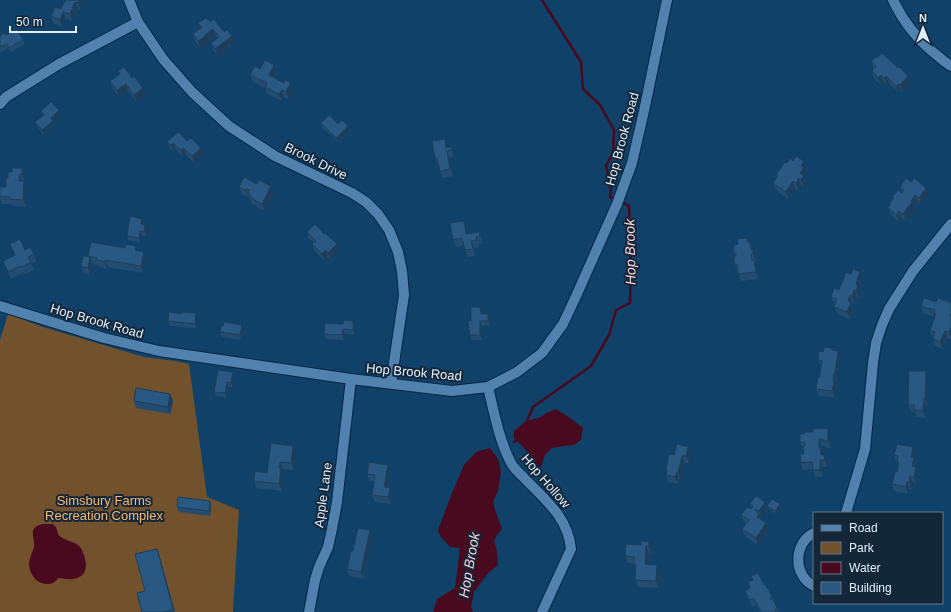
<svg xmlns="http://www.w3.org/2000/svg" width="951" height="612" font-family="Helvetica,sans-serif">
<style>
.green{fill:#72512d}
.water{fill:#49091e}
.lines{fill:none;stroke-linecap:round;stroke-linejoin:round}
.stream{stroke:#49091e;stroke-width:2.5}
.minor-casing{stroke:#012745;stroke-width:12}
.minor{stroke:#5182ae;stroke-width:10}
.wall{fill:#234d70}
.shaded-wall{fill:#1d3e5b}
.building{fill:#295982;stroke:#1d3e5b}
.labels{text-anchor:middle;dominant-baseline:central;stroke-width:4;stroke-linejoin:round;paint-order:stroke}
.street-label{font-size:13px;fill:#e0effe;stroke:#132739}
.park-label{font-size:13px;fill:#fcb76a;stroke:#132739}
.water-label{font-size:14px;font-style:italic;fill:#fcd1d8;stroke:#132739}
</style>
<rect width="100%" height="100%" fill="#0f4169"/>
<polygon class="green" points="8,314 43,327 144,357 175,361 189,364 207,497 239,510 233,612 0,612 0,340"/>
<g class="water">
<polygon points="556,409 570,418 583,428 581,440 574,445 563,446 552,448 545,455 541,466 536,471 531,470 527,451 514,438 514,431 526,421 541,417 546,413"/>
<polygon points="490,448 498,459 501,472 498,491 493,502 495,510 502,529 497,535 494,541 497,551 498,565 488,573 474,592 471,607 473,612 433,612 437,599 455,588 460,548 450,547 441,537 438,530 452,493 464,465 476,452"/>
<path d="M43 524H53L56 527 59 536C62 537 63 539 67 540 70 542 75 542 78 545 81 547 82 550 83 553 88 564 88 577 73 579 68 580 63 578 58 578 56 582 52 584 47 584 37 584 30 575 29 565 29 559 32 553 34 547 35 542 32 536 33 531 35 526 39 525 43 524Z"/>
</g>
<g class="lines">
<g class="stream">
<polyline points="542,0 581,62 583,89 600,105 614,130 613,153 606,166 611,187 610,197 615,199"/>
<polyline points="526,423 533,407 591,366 609,335 616,310 630,303 631,264 629,206 620,201"/>
<polyline points="514,442 519,438"/>
</g>
<g class="minor-casing">
<g id="minor">
<polyline points="129,0 138,22 163,59 192,92 229,126 275,156 352,193 366,202 378,214 389,230 398,252 402,271 404,295 391,383"/>
<path d="M893 0C903 21 915 37 933 52 939 57 944 62 951 66"/>
<polyline points="0,104 6,97 59,64 138,22"/>
<polyline points="0,306 104,338 159,351 351,379 452,391 488,387 517,372 542,353 563,324 577,294 617,204 632,163 644,111 667,0"/>
<path d="M488 387C494 412 499 440 511 463 514 469 521 474 525 479 546 500 568 518 571 549L542 612"/>
<polyline points="846,513 865,449 873,363 876,343 882,325 889,309 913,271 951,224"/>
<path d="M814 533C793 543 793 576 814 586"/>
<polyline points="309,612 315,580 319,567 328,547 332,529 337,502 351,379"/>
</g>
</g>
<use href="#minor" class="minor"/>
</g>
<g class="wall">
<polygon points="85,0 80,10 78,9 72,21 66,19 62,27 53,23 51,16 61,9 64,2"/>
<polygon points="210,22 224,32 232,36 234,43 218,56 213,50 211,43 217,38 216,36 208,42 208,44 201,49 195,41 193,34 200,28 198,23"/>
<polygon points="6,35 23,40 25,44 11,52 8,48 0,53 0,36"/>
<polygon points="877,58 898,68 908,76 911,83 902,92 901,91 899,93 889,83 887,85 884,82 881,85 874,78 872,71 874,69 871,61"/>
<polygon points="260,69 276,72 274,77 294,90 289,99 284,97 282,101 267,94 265,88 253,82 250,75"/>
<polygon points="118,71 132,78 143,88 146,95 137,102 128,91 119,97 113,88 110,81 119,74"/>
<polygon points="41,111 61,115 53,121 55,125 44,135 37,127 35,122 43,116"/>
<polygon points="321,123 338,124 348,126 350,130 338,142 323,128"/>
<polygon points="187,141 201,148 203,155 194,163 186,155 183,157 176,150 173,152 170,149 167,142"/>
<polygon points="447,147 451,147 454,157 449,158 453,176 442,178 440,171 439,165 438,165 435,158"/>
<polygon points="793,161 804,161 807,168 805,171 806,174 805,176 807,183 804,187 801,185 798,190 795,188 788,199 776,190 773,183 777,178 776,175 787,163"/>
<polygon points="22,168 25,175 24,181 22,181 26,188 26,207 12,206 12,204 2,204 0,197 0,187 6,187 12,172"/>
<polygon points="911,182 926,188 929,195 921,205 918,202 914,207 915,209 906,221 902,218 899,222 891,215 888,208 890,205 890,203 893,199 892,197 902,193 900,187"/>
<polygon points="257,184 271,186 274,193 265,211 256,207 255,205 252,204 249,196 248,196 248,197 242,194 239,187"/>
<polygon points="142,219 144,223 144,225 145,225 147,230 146,236 142,236 140,243 128,240 127,236"/>
<polygon points="466,228 467,234 479,232 483,243 479,244 479,247 474,248 475,256 467,257 464,245 456,247 453,240"/>
<polygon points="307,232 339,251 331,260 328,257 325,261 315,251 312,244 314,243 309,239"/>
<polygon points="747,238 749,243 750,243 755,256 756,261 755,261 757,267 758,279 741,281 738,271 737,272 735,265 736,256 734,253 738,244"/>
<polygon points="10,244 25,250 34,254 36,261 31,264 34,270 24,274 23,273 11,279 3,261 15,255"/>
<polygon points="125,248 144,252 146,259 143,273 108,267 107,269 99,267 98,265 92,264 90,275 84,274 81,267 88,257"/>
<polygon points="863,279 860,289 861,292 859,298 857,297 855,303 852,302 851,304 853,309 850,319 837,314 834,307 835,304 834,304 831,297 839,290"/>
<polygon points="936,302 951,303 951,339 947,338 943,349 935,346 933,339 933,337 932,337 930,330 935,316 932,315 932,316 923,313 921,306"/>
<polygon points="480,307 482,314 488,314 490,318 490,325 482,326 482,340 472,340 469,331 471,321"/>
<polygon points="196,313 198,318 197,328 170,326 168,321 181,314"/>
<polygon points="353,321 355,326 354,335 345,334 344,340 326,339 324,334 343,324"/>
<polygon points="223,326 243,329 241,340 222,337 220,332"/>
<polygon points="832,348 833,351 840,358 837,381 836,380 835,386 836,388 835,398 819,396 816,389 819,378 821,367 818,360 823,352"/>
<polygon points="926,371 928,378 928,406 926,406 926,418 917,417 915,412 911,412 908,405"/>
<polygon points="233,372 234,377 233,387 228,387 227,398 216,396 214,392"/>
<polygon points="170,394 173,401 170,414 136,408 134,401"/>
<polygon points="830,435 831,448 826,448 825,446 821,446 823,455 827,462 827,467 822,467 823,477 815,477 813,469 803,470 801,463 804,454 803,449 800,442"/>
<polygon points="271,443 296,453 294,470 283,469 282,472 284,475 282,491 256,488 254,481 267,473"/>
<polygon points="688,447 691,454 689,463 685,463 681,479 679,479 678,484 668,482 666,475 666,469 674,455"/>
<polygon points="913,447 915,454 914,458 917,465 916,468 918,474 916,484 913,483 912,489 909,489 908,494 894,491 892,484 897,472 898,464 898,462 897,462 894,455"/>
<polygon points="390,472 388,487 390,488 392,495 391,504 375,502 372,495 374,482 370,481 367,474"/>
<polygon points="210,501 211,506 210,516 179,512 177,507"/>
<polygon points="765,502 767,509 761,518 761,517 762,520 766,523 769,530 758,545 745,536 742,529 746,524 744,522 741,515 751,509 751,508 750,504"/>
<polygon points="767,506 781,506 775,514 768,508"/>
<polygon points="372,537 364,579 349,576 347,569"/>
<polygon points="641,541 652,549 651,554 649,553 648,564 657,565 660,572 659,588 638,587 635,580 636,569 634,564 628,563 625,556 641,545"/>
<polygon points="157,549 160,558 175,612 142,612 145,591"/>
<polygon points="751,576 764,585 767,588 772,596 779,612 760,612 756,605 752,607 745,591 750,589 748,582 753,580"/>
</g>
<g class="shaded-wall">
<polygon points="79,0 85,0 80,10 78,3"/>
<polygon points="75,2 78,9 72,21 70,14"/>
<polygon points="63,12 66,19 62,27 60,20"/>
<polygon points="213,29 216,36 208,42 208,44 201,49 198,41 205,35"/>
<polygon points="232,36 234,43 218,56 215,49"/>
<polygon points="274,65 276,72 271,82 269,75"/>
<polygon points="881,75 884,82 881,85 878,78"/>
<polygon points="886,76 889,83 887,85 884,78"/>
<polygon points="908,76 911,83 902,92 900,85"/>
<polygon points="291,83 294,90 289,99 286,92"/>
<polygon points="126,84 128,91 119,97 117,90"/>
<polygon points="898,84 901,91 899,93 896,86"/>
<polygon points="143,88 146,95 137,102 134,95"/>
<polygon points="282,90 284,97 282,101 279,94"/>
<polygon points="59,110 61,115 53,121 55,125 44,135 42,130 51,118"/>
<polygon points="348,126 350,130 338,142 336,138"/>
<polygon points="173,143 176,150 173,152 171,145"/>
<polygon points="183,148 186,155 183,157 181,150"/>
<polygon points="201,148 203,155 194,163 192,156"/>
<polygon points="447,151 449,158 453,176 450,169"/>
<polygon points="804,161 807,168 805,171 806,174 805,176 807,183 804,187 801,180 800,173 801,166"/>
<polygon points="22,168 25,175 24,181 22,174"/>
<polygon points="20,174 22,181 19,181"/>
<polygon points="799,178 801,185 798,190 796,183"/>
<polygon points="24,181 26,188 26,207 23,200"/>
<polygon points="793,181 795,188 788,199 786,192"/>
<polygon points="271,186 274,193 265,211 262,204"/>
<polygon points="926,188 929,195 921,205 919,198"/>
<polygon points="246,189 248,196 248,197 245,190"/>
<polygon points="915,195 918,202 914,207 915,209 906,221 903,214 911,201"/>
<polygon points="899,211 902,218 899,222 896,215"/>
<polygon points="142,219 144,223 143,229 141,224"/>
<polygon points="464,221 466,228 469,241 466,234"/>
<polygon points="145,225 147,230 146,236 144,232"/>
<polygon points="140,231 142,236 140,243 139,238"/>
<polygon points="471,241 474,248 475,256 473,249"/>
<polygon points="337,244 339,251 331,260 328,253"/>
<polygon points="753,249 755,256 756,261 753,254"/>
<polygon points="326,250 328,257 325,261 322,254"/>
<polygon points="144,252 146,259 143,273 141,266"/>
<polygon points="90,257 92,264 90,275 88,268"/>
<polygon points="105,260 108,267 107,269 105,262"/>
<polygon points="754,260 757,267 758,279 756,272"/>
<polygon points="860,272 863,279 860,289 861,292 859,298 856,291 856,284"/>
<polygon points="854,290 857,297 855,303 852,296"/>
<polygon points="850,295 852,302 851,304 853,309 850,319 847,312 848,301"/>
<polygon points="930,308 932,315 932,316 929,309"/>
<polygon points="196,313 198,318 197,328 195,324"/>
<polygon points="488,314 490,318 490,325 488,321"/>
<polygon points="353,321 355,326 354,335 353,330"/>
<polygon points="480,321 482,326 482,340 480,335"/>
<polygon points="242,325 243,329 241,340 240,335"/>
<polygon points="951,328 951,337 949,332"/>
<polygon points="343,329 345,334 344,340 342,335"/>
<polygon points="945,331 947,338 943,349 940,342"/>
<polygon points="838,351 840,358 837,381 835,373"/>
<polygon points="926,371 928,378 928,406 925,399"/>
<polygon points="233,372 234,377 233,387 231,383"/>
<polygon points="834,373 836,380 835,386 836,388 835,398 832,391"/>
<polygon points="227,382 228,387 227,398 225,393"/>
<polygon points="170,394 173,401 170,414 168,407"/>
<polygon points="924,399 926,406 926,418 923,411"/>
<polygon points="828,428 830,435 831,448 828,441"/>
<polygon points="819,439 823,454 823,460 821,455 819,447"/>
<polygon points="293,446 296,453 294,470 291,463"/>
<polygon points="688,447 691,454 689,463 686,456"/>
<polygon points="913,447 915,454 914,458 917,465 916,468 918,474 916,484 914,477 911,457"/>
<polygon points="824,455 827,462 827,467 825,460"/>
<polygon points="682,456 685,463 681,479 678,472"/>
<polygon points="820,460 822,467 823,477 820,470"/>
<polygon points="280,462 283,469 282,472 284,475 282,491 279,484"/>
<polygon points="388,465 390,472 387,494 384,487"/>
<polygon points="677,472 679,479 678,484 675,477"/>
<polygon points="910,476 913,483 912,489 909,482"/>
<polygon points="907,482 909,489 908,494 906,487"/>
<polygon points="390,488 392,495 391,504 388,497"/>
<polygon points="210,501 211,506 210,516 209,511"/>
<polygon points="765,502 767,509 761,518 759,511"/>
<polygon points="780,504 781,506 775,514 775,511"/>
<polygon points="756,509 758,515 759,514 762,521 760,524 755,510"/>
<polygon points="766,523 769,530 758,545 756,538"/>
<polygon points="370,530 372,537 364,579 361,572"/>
<polygon points="649,542 652,549 651,554 649,546"/>
<polygon points="646,546 649,553 648,571 645,564"/>
<polygon points="157,549 160,558 175,612 174,612 173,609"/>
<polygon points="657,565 660,572 659,588 656,581"/>
</g>
<g class="building">
<polygon points="66,0 79,0 78,3 75,2 70,14 63,12 60,20 51,16 55,7 61,9 64,2 65,2"/>
<polygon points="206,18 210,22 214,19 224,32 227,30 232,36 215,49 211,43 219,37 213,29 205,35 205,37 198,41 193,34 200,28 200,29 202,28 198,23"/>
<polygon points="17,29 23,40 9,48 7,44 0,47 0,36 4,33 6,35"/>
<polygon points="882,53 898,68 899,67 908,76 900,85 898,84 896,86 886,76 884,78 881,75 878,78 872,71 876,66 871,61 876,57 877,58"/>
<polygon points="265,60 274,65 269,75 284,83 285,80 291,83 286,92 282,90 279,94 265,87 267,83 250,75 255,66 260,69"/>
<polygon points="124,67 132,78 134,76 143,88 134,95 126,84 117,90 110,81 120,74 118,71"/>
<polygon points="51,102 59,110 51,118 53,121 42,130 35,122 44,115 41,111"/>
<polygon points="329,115 338,124 342,120 348,126 336,138 321,123"/>
<polygon points="178,132 187,141 191,138 201,148 192,156 183,148 181,150 173,143 171,145 167,142"/>
<polygon points="445,139 446,148 451,147 452,150 447,151 450,169 440,171 437,158 435,158 432,141"/>
<polygon points="796,156 804,161 801,166 804,167 800,173 804,176 801,180 799,178 796,183 793,181 786,192 773,183 778,176 776,175 785,162 787,163 790,158 793,161"/>
<polygon points="12,168 22,168 22,174 20,174 19,181 24,181 23,200 10,199 10,197 0,196 0,187 6,187 6,178 8,178 8,172 12,172"/>
<polygon points="244,177 257,184 259,180 271,186 262,204 254,200 254,199 250,196 251,195 248,193 250,190 246,189 245,190 239,187"/>
<polygon points="906,178 911,182 914,178 926,188 919,198 915,195 911,201 912,202 903,214 899,211 896,215 888,208 891,204 890,203 894,198 892,197 898,190 902,193 904,190 900,187"/>
<polygon points="130,216 142,219 141,224 145,225 144,232 140,231 139,238 127,236"/>
<polygon points="464,221 466,234 479,232 480,236 476,237 477,240 471,241 473,249 465,250 462,238 453,240 450,223"/>
<polygon points="315,224 324,234 325,233 337,244 328,253 326,250 322,254 312,244 316,241 307,232"/>
<polygon points="747,238 748,243 750,243 751,250 753,249 753,254 751,254 752,260 754,260 756,272 738,274 737,264 735,265 734,256 736,256 736,253 734,253 734,245 738,244 737,239"/>
<polygon points="20,239 25,250 30,247 34,254 28,257 31,263 21,267 20,266 8,272 3,261 15,255 10,244"/>
<polygon points="91,242 125,248 126,244 136,246 135,250 144,252 141,266 105,260 105,262 97,260 97,258 88,256"/>
<polygon points="83,256 90,257 88,268 81,267"/>
<polygon points="853,269 860,272 856,284 858,285 856,291 854,290 852,296 850,295 848,301 851,302 847,312 834,307 837,299 831,297 834,288 839,290 846,272 851,274"/>
<polygon points="924,298 936,302 938,298 951,303 951,314 950,316 951,316 951,328 949,332 945,331 940,342 933,339 935,332 930,330 936,314 934,314 935,310 930,308 929,309 921,306"/>
<polygon points="471,307 480,307 481,314 488,314 488,321 480,321 480,335 470,335 470,331 469,331 468,321 471,321"/>
<polygon points="169,312 181,314 182,312 196,313 195,324 168,321"/>
<polygon points="344,320 353,321 353,330 343,329 342,335 324,334 325,323 343,324"/>
<polygon points="224,322 242,325 240,335 220,332 221,326 223,326"/>
<polygon points="824,347 832,348 832,350 838,351 835,373 834,373 833,381 834,381 832,391 816,389 818,377 819,378 822,361 818,360 819,351 823,352"/>
<polygon points="218,370 233,372 231,383 227,382 225,393 214,392"/>
<polygon points="909,371 926,371 925,399 924,399 923,411 914,410 914,405 908,405"/>
<polygon points="136,388 170,394 168,407 134,401"/>
<polygon points="828,428 828,441 823,441 823,439 819,439 819,447 820,447 821,455 824,455 825,460 820,460 820,470 813,470 812,462 801,463 800,454 804,454 803,446 805,446 805,442 800,442 800,434 804,434 804,432 813,432 813,429"/>
<polygon points="271,443 293,446 291,463 280,462 279,468 281,468 279,484 254,481 255,471 267,473"/>
<polygon points="677,444 688,447 686,456 682,456 678,472 677,472 675,477 666,475 667,470 666,469 669,454 674,455"/>
<polygon points="897,444 913,447 911,457 914,457 912,466 916,467 914,477 910,476 909,482 907,482 906,487 892,484 895,472 897,472 899,462 897,461 898,456 894,455"/>
<polygon points="369,462 388,465 384,487 390,488 388,497 372,495 375,475 367,474"/>
<polygon points="756,496 765,502 759,511 756,509 755,510 759,514 757,517 766,523 756,538 742,529 749,520 741,515 747,507 751,509 753,506 750,504 755,497"/>
<polygon points="178,497 210,501 209,511 177,507"/>
<polygon points="772,499 780,504 775,511 767,506"/>
<polygon points="358,528 370,530 361,572 347,569 351,551 353,551"/>
<polygon points="641,541 649,542 649,546 646,546 645,564 657,565 656,581 635,580 636,564 634,564 634,557 625,556 626,544 641,545"/>
<polygon points="157,549 173,609 164,612 142,612 137,593 145,591 135,554"/>
<polygon points="758,573 764,585 765,584 767,588 768,588 772,596 770,597 771,600 773,599 777,608 775,609 777,612 761,612 754,598 749,600 745,591 750,588 748,582 753,580 751,576"/>
</g>
<g class="labels">
<g class="street-label">
<text transform="translate(622 139) rotate(-75)">Hop Brook Road</text>
<text transform="translate(316 161) rotate(26)">Brook Drive</text>
<text transform="translate(97 321) rotate(16)">Hop Brook Road</text>
<text transform="translate(414 372) rotate(5)">Hop Brook Road</text>
<text transform="translate(546 481) rotate(49)">Hop Hollow</text>
<text transform="translate(323 495) rotate(-82)">Apple Lane</text>
</g>
<g class="park-label">
<text x="104" y="500">Simsbury Farms<tspan x="104" dy="15">Recreation Complex</tspan></text>
</g>
<g class="water-label">
<text transform="translate(630 252) rotate(-91)">Hop Brook</text>
<text transform="translate(469 565) rotate(-80)">Hop Brook</text>
</g>
</g>
<rect x="813" y="512" width="130" height="92" fill="#132739" stroke="#657788"/>
<rect x="821" y="525" width="20" height="6" fill="#5182ae" stroke="#657788"/>
<text x="849" y="532" font-size="12" fill="#e0effe">Road</text>
<rect x="821" y="542" width="20" height="12" fill="#72512d" stroke="#657788"/>
<text x="849" y="552" font-size="12" fill="#e0effe">Park</text>
<rect x="821" y="562" width="20" height="12" fill="#49091e" stroke="#657788"/>
<text x="849" y="572" font-size="12" fill="#e0effe">Water</text>
<rect x="821" y="582" width="20" height="12" fill="#295982" stroke="#657788"/>
<text x="849" y="592" font-size="12" fill="#e0effe">Building</text>
<g transform="translate(923 28)" stroke="#132739" stroke-width="3" paint-order="stroke">
<path d="M0-3L7 15L0 10L-7 15Z" fill="#e0effe"/>
<text y="-6" font-size="11" font-weight="bold" text-anchor="middle" fill="#e0effe">N</text>
</g>
<path d="M10 26v6h66v-6" fill="none" stroke="#e0effe" stroke-width="2"/>
<text x="16" y="26" font-size="12" fill="#e0effe" stroke="#132739" stroke-width="3" paint-order="stroke">50 m</text>
</svg>
